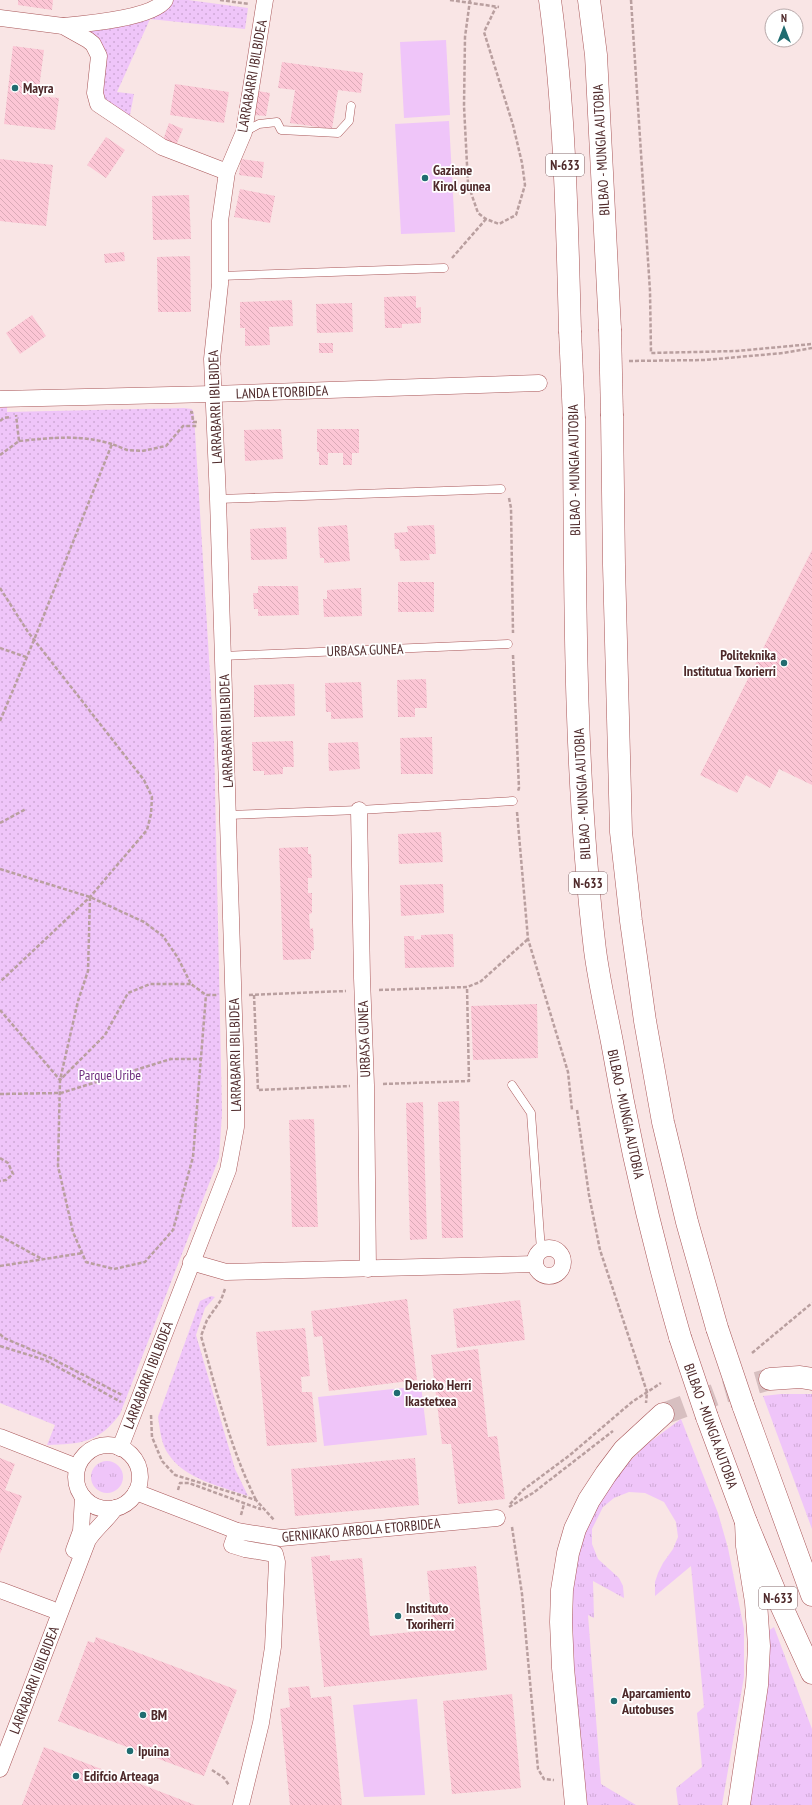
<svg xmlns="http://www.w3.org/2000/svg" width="812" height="1805" font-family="'PT Sans Narrow',sans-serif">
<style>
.grass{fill:url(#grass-tufts)}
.park{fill:url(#park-dots)}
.pitch{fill:#efc5f9}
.building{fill:url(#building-back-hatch)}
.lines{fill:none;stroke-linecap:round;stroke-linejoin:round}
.secondary-tunnel{stroke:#d7bfc0;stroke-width:22;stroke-dasharray:22 11;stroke-linecap:butt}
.lane-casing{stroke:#a95658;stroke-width:9}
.street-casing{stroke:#a95658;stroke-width:17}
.secondary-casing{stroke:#a95658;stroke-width:23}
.highway-casing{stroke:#a95658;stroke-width:23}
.path{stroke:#b99f9f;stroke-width:2.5;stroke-dasharray:4 2;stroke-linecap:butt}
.lane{stroke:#fff;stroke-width:8}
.street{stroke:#fff;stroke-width:16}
.secondary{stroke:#fff;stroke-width:22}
.highway{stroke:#fff;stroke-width:22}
.highway-bridge-casing{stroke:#a95658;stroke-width:23;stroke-linecap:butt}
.highway-bridge{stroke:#fff;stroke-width:22}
.poi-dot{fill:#206c70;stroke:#fff;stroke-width:1.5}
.labels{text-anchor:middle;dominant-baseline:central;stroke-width:3.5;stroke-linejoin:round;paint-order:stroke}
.shield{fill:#fff;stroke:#83696a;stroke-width:1}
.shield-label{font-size:13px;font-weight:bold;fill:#4e292a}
.street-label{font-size:14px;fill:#4e292a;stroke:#fff}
.poi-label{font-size:14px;font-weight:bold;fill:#4e292a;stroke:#fff;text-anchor:start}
.park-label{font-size:14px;fill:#6e2c7d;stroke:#fff}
</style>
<defs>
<pattern id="grass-tufts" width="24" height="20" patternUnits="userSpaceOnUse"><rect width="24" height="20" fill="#efc5f9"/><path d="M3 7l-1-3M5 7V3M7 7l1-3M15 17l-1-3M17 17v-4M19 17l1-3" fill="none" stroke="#cfa9d6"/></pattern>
<pattern id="park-dots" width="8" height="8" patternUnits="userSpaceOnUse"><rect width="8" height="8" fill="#efc5f9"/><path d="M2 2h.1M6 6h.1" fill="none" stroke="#cfa9d6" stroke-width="1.8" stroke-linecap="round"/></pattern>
<pattern id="building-back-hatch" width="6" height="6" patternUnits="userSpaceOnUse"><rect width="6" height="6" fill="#fcc6d5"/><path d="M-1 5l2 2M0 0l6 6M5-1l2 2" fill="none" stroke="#daaab7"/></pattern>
</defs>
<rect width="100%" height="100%" fill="#f9e5e5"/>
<g class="grass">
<polygon points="781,1394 812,1394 812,1529 763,1396"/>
<polygon points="681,1419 718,1513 728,1548 744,1629 744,1677 722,1805 678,1805 676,1788 702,1767 697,1713 704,1707 691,1566 655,1596 655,1582 658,1573 663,1563 673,1549 678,1537 676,1522 664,1502 645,1493 629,1492 614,1498 603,1507 592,1529 592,1544 598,1559 619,1578 623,1586 624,1598 593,1581 594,1618 588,1615 601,1784 636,1805 586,1805 570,1637 574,1567 584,1528 618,1473 647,1444"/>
<circle cx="107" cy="1477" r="16"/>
<polygon points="774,1627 812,1729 812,1805 746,1805 768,1631"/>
</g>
<g class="park">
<polygon points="169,0 188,0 248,8 245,29 150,19 117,92 134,94 129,120 103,104 87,35 88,29"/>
<path d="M7 407V412L184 408 192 409 194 415 214 739 222 1113 219 1158 120 1414C99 1443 80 1444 47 1445L55 1425 0 1403V408Z"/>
<path d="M211 1296 215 1297 205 1308 196 1335 235 1469 248 1496C221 1486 186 1480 169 1455 161 1445 160 1429 158 1417L200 1301Z"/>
</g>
<g class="pitch">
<polygon points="446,40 450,115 404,118 400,42"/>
<polygon points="449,121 455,232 401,234 395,124"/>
<polygon points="421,1386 427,1435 324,1446 318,1397"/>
<polygon points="417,1699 425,1795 364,1797 353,1705"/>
</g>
<g class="building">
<polygon points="18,0 53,0 52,10 18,5"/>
<polygon points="13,46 44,50 38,96 59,98 55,130 4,124"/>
<polygon points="282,62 363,73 361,93 338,90 332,129 290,123 295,90 278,88"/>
<polygon points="175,84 229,92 224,123 170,115"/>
<polygon points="258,91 270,93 266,116 255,115"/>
<polygon points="169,123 183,129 176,145 163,140"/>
<polygon points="106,137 125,150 106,178 87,165"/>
<polygon points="0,159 53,165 46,226 0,221"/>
<polygon points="241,159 264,162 262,178 239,175"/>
<polygon points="240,189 275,196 270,223 234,217"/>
<polygon points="189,195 191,239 153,240 152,196"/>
<polygon points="124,252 125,261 105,263 104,254"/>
<polygon points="190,256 191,312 158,312 157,257"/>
<polygon points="416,296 416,308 421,307 421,323 402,324 402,328 385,328 384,297"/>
<polygon points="292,300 293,326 269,327 270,345 245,346 245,328 240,328 240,302"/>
<polygon points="352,303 353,332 317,333 316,304"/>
<polygon points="32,315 46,336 20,354 6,333"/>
<rect x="319" y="343" width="14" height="10"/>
<polygon points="281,429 283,459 245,461 244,430"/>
<polygon points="317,429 359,429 359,453 352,453 352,465 343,465 343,453 328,453 328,465 319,465 319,452 317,452"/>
<polygon points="347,525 350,561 324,563 324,558 320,558 318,527"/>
<polygon points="434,525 436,554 429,554 430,560 400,561 399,549 395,549 394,533 408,532 407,526"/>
<polygon points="286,527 287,559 251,560 250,529"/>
<polygon points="812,550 812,785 779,769 770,788 746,775 737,793 700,775"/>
<rect x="398" y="582" width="36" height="30"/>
<polygon points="258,586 298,586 299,615 258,616 258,609 254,609 253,593 258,593"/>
<polygon points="361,588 362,616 324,617 323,599 327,599 327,590"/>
<polygon points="426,679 427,708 415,708 415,717 398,717 397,680"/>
<polygon points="361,682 363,718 331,719 331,712 326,712 325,683"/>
<polygon points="294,684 295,716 254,717 254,685"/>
<polygon points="432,737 433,774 401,774 400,738"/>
<polygon points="293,741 294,767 283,767 283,774 264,775 264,771 253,771 252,742"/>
<polygon points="358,742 360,769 329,771 328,743"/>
<polygon points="441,832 443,862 399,864 398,834"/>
<polygon points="308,847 308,854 311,854 312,878 308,878 308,893 312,893 312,913 309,914 310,929 313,928 314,950 311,951 311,959 283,960 279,848"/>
<polygon points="443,884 444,913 401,916 400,885"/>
<polygon points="453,934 454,967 405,968 404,936 414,936 414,940 421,939 421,935"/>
<polygon points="537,1004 538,1058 473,1060 471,1006"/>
<polygon points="459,1101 463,1238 442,1238 438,1102"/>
<polygon points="423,1102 427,1239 410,1240 406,1103"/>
<polygon points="314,1119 318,1227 292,1227 289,1120"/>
<polygon points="407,1299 417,1380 329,1391 322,1336 314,1337 311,1311"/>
<polygon points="520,1300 525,1340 457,1348 453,1309"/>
<polygon points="305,1328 310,1376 301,1377 302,1392 312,1392 317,1442 267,1446 256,1332"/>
<polygon points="478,1349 488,1437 497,1436 505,1499 458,1504 451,1444 442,1444 431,1355"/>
<polygon points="0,1458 15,1464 5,1490 22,1496 0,1554"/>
<polygon points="415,1458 419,1505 295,1516 291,1469"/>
<polygon points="330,1555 330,1561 362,1558 370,1636 433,1630 427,1571 476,1566 487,1670 324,1687 311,1557"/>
<polygon points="96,1637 237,1690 204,1776 58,1721 88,1641 94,1643"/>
<polygon points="309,1686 311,1698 331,1696 342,1805 290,1805 280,1709 290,1707 288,1688"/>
<polygon points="512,1694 521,1788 452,1794 443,1701"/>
<polygon points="44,1747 195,1805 22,1805"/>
</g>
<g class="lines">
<polyline class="secondary-tunnel" points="663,1414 717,1394 770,1379"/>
<g class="lane-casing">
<g id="lane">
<polyline points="244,132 259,124 277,122 281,130 338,133 349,121 351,106"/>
<polyline points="220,276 444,268"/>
<polyline points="218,499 501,489"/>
<polyline points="223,656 508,644"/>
<polyline points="228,815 359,810 513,801"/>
<polyline points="512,1085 531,1113 541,1250"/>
</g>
</g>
<g class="street-casing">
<g id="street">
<polyline points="0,18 63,26 88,40 93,44 99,56 95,93 98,104 162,147 227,172"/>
<path d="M63 26C85 24 153 18 165 0"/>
<polyline points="0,399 213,394 539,383"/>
<polyline points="359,810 362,978 366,1085 368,1269"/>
<circle cx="549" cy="1262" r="14"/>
<polyline points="191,1262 226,1272 535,1264"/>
<polyline points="0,1437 77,1467"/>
<circle cx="108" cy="1477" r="32"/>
<polyline points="120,1448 228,1170 236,1127 236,1079 218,499 212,359 220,284 220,221 227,172 244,132 265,0"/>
<polyline points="136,1492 237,1531 281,1538 497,1518"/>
<polyline points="237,1531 232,1545 245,1549 275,1554 277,1562 273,1647 261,1723 241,1805"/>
<polyline points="74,1550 81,1531 83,1497"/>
<polyline points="0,1590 51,1609"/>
<path d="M0 1769 88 1540C96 1528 107 1520 115 1508"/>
</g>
</g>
<g class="secondary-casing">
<g id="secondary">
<polyline points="770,1379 800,1377 812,1379"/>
<polyline points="576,1805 563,1668 561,1622 562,1590 568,1553 575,1529 589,1500 606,1474 624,1450 663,1414"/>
</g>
</g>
<g class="highway-casing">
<g id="highway">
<path d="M550 0C565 110 567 221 570 331"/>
<polyline points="589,0 596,55 610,329"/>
<polyline points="612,416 614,565 621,832 631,921 645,1021 663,1122 687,1222 717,1328"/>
<path d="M574 419C575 596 574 774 595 950 599 981 606 1011 612 1042 629 1141 652 1240 680 1337"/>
<polyline points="743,1405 812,1595"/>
<polyline points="707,1417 746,1522 775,1592 812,1673"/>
<polyline points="739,1805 757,1685 759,1646 756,1602 747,1546 746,1522"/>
</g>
</g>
<g class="path">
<polyline points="220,0 249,4"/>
<polyline points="450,0 499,7"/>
<polyline points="470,0 465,37 464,106 468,184 478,213 486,219 499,224 516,215 525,185 522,163 513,125 484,32 496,7"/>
<polyline points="631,0 650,291 651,353 737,351 812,344"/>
<polyline points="452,258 486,219"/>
<polyline points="629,361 705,360 783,353 812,348"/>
<polyline points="190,412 192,412 193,422 199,422"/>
<polyline points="0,421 4,418 11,417"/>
<path d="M19 441C53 438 78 434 112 444"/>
<polyline points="0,455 19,441 16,415"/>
<polyline points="509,498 511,508 513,633"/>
<polyline points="0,588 28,632 144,780 152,797 151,814 147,830 90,897 0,982"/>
<polyline points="0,648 26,657"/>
<polyline points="513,655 519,788 518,791"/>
<polyline points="0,721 34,640 112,444 127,450 142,451 166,446 183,426 198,426"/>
<polyline points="517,812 528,939 568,1072 572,1110"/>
<polyline points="0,823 26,809"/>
<polyline points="0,869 90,897 144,922 163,936 178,958 191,984 206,995 218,995"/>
<polyline points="90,897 88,971 78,1001 60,1080 58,1166 73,1232 86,1262 114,1269 145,1262 173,1230 193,1157 206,995"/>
<polyline points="379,990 467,987 480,982 528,939"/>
<polyline points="249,995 346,991"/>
<polyline points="254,995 258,1090 350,1086"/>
<polyline points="0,1010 60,1080 105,1035 128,993 150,984 191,984"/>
<polyline points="383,1084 469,1081 467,987"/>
<polyline points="0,1094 61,1093 171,1059 201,1059"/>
<polyline points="577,1110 589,1195 600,1250 647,1392 646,1403"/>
<polyline points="0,1158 8,1163 13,1174 6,1180 0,1181"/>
<polyline points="0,1236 42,1259"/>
<polyline points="0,1266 83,1253"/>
<path d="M225 1289 221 1300 207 1320 201 1336C217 1392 230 1448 256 1500"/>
<polyline points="0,1334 4,1338 51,1358 122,1395"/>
<polyline points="0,1346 45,1360 121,1402"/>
<polyline points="752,1353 812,1303"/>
<polyline points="151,1415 152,1437 162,1461 175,1475 256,1500 274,1520"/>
<polyline points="178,1490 180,1483 189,1483 260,1509 258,1505"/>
<polyline points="510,1504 523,1490 570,1455 632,1402 661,1383"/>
<polyline points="509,1507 533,1493 613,1431"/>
<polyline points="241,1515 244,1504"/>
<polyline points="512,1527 522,1594 538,1769 544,1779 554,1780"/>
<polyline points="212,1770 224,1778 229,1785"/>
</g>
<use href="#lane" class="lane"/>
<use href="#street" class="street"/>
<use href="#secondary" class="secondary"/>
<use href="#highway" class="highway"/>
<g class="highway-bridge-casing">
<g id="highway-bridge">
<polyline points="610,329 612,416"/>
<polyline points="570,331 574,419"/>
<polyline points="717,1328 743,1405"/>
<polyline points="680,1337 707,1417"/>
</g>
</g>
<use href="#highway-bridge" class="highway-bridge"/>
</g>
<g class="poi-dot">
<circle cx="15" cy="88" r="4"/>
<circle cx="425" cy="178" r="4"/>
<circle cx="784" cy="663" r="4"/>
<circle cx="397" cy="1393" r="4"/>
<circle cx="398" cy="1616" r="4"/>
<circle cx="614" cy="1701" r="4"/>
<circle cx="143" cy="1715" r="4"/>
<circle cx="130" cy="1751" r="4"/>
<circle cx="76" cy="1776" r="4"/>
</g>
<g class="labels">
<g class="shield">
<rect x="546" y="154" width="38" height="22" rx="3"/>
<rect x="569" y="872" width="38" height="22" rx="3"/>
<rect x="759" y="1587" width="38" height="22" rx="3"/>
</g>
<g class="shield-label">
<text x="565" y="165">N-633</text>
<text x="588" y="883">N-633</text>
<text x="778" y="1598">N-633</text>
</g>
<g class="street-label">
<text transform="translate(252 76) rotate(-80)">LARRABARRI IBILBIDEA</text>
<text transform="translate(601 150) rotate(-93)">BILBAO - MUNGIA AUTOBIA</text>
<text transform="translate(282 392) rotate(-2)">LANDA ETORBIDEA</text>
<text transform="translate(215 407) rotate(-92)">LARRABARRI IBILBIDEA</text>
<text transform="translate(574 470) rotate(-91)">BILBAO - MUNGIA AUTOBIA</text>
<text transform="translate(365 650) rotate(-2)">URBASA GUNEA</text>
<text transform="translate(226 731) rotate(-92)">LARRABARRI IBILBIDEA</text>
<text transform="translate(582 794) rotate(-93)">BILBAO - MUNGIA AUTOBIA</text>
<text transform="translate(364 1039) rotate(-92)">URBASA GUNEA</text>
<text transform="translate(235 1055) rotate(-91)">LARRABARRI IBILBIDEA</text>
<text transform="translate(626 1114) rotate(78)">BILBAO - MUNGIA AUTOBIA</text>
<text transform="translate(148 1375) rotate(-69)">LARRABARRI IBILBIDEA</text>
<text transform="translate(711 1426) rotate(70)">BILBAO - MUNGIA AUTOBIA</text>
<text transform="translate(361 1530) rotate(-5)">GERNIKAKO ARBOLA ETORBIDEA</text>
<text transform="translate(34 1680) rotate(-69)">LARRABARRI IBILBIDEA</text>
</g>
<g class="poi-label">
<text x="23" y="88">Mayra</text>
<text x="433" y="170">Gaziane<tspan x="433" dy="16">Kirol gunea</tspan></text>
<text x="776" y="655" text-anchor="end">Politeknika<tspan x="776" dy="16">Institutua Txorierri</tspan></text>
<text x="405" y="1385">Derioko Herri<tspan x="405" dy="16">Ikastetxea</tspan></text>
<text x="406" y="1608">Instituto<tspan x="406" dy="16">Txoriherri</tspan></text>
<text x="622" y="1693">Aparcamiento<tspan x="622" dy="16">Autobuses</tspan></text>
<text x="151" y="1715">BM</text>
<text x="138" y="1751">Ipuina</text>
<text x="84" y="1776">Edifcio Arteaga</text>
</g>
<g class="park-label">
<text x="110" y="1075">Parque Uribe</text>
</g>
</g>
<g transform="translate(784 28)"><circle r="19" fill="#ffffff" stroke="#b8a9aa"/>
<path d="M0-3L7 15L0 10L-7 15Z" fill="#206c70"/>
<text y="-6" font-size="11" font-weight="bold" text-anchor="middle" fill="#4e292a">N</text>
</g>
</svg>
